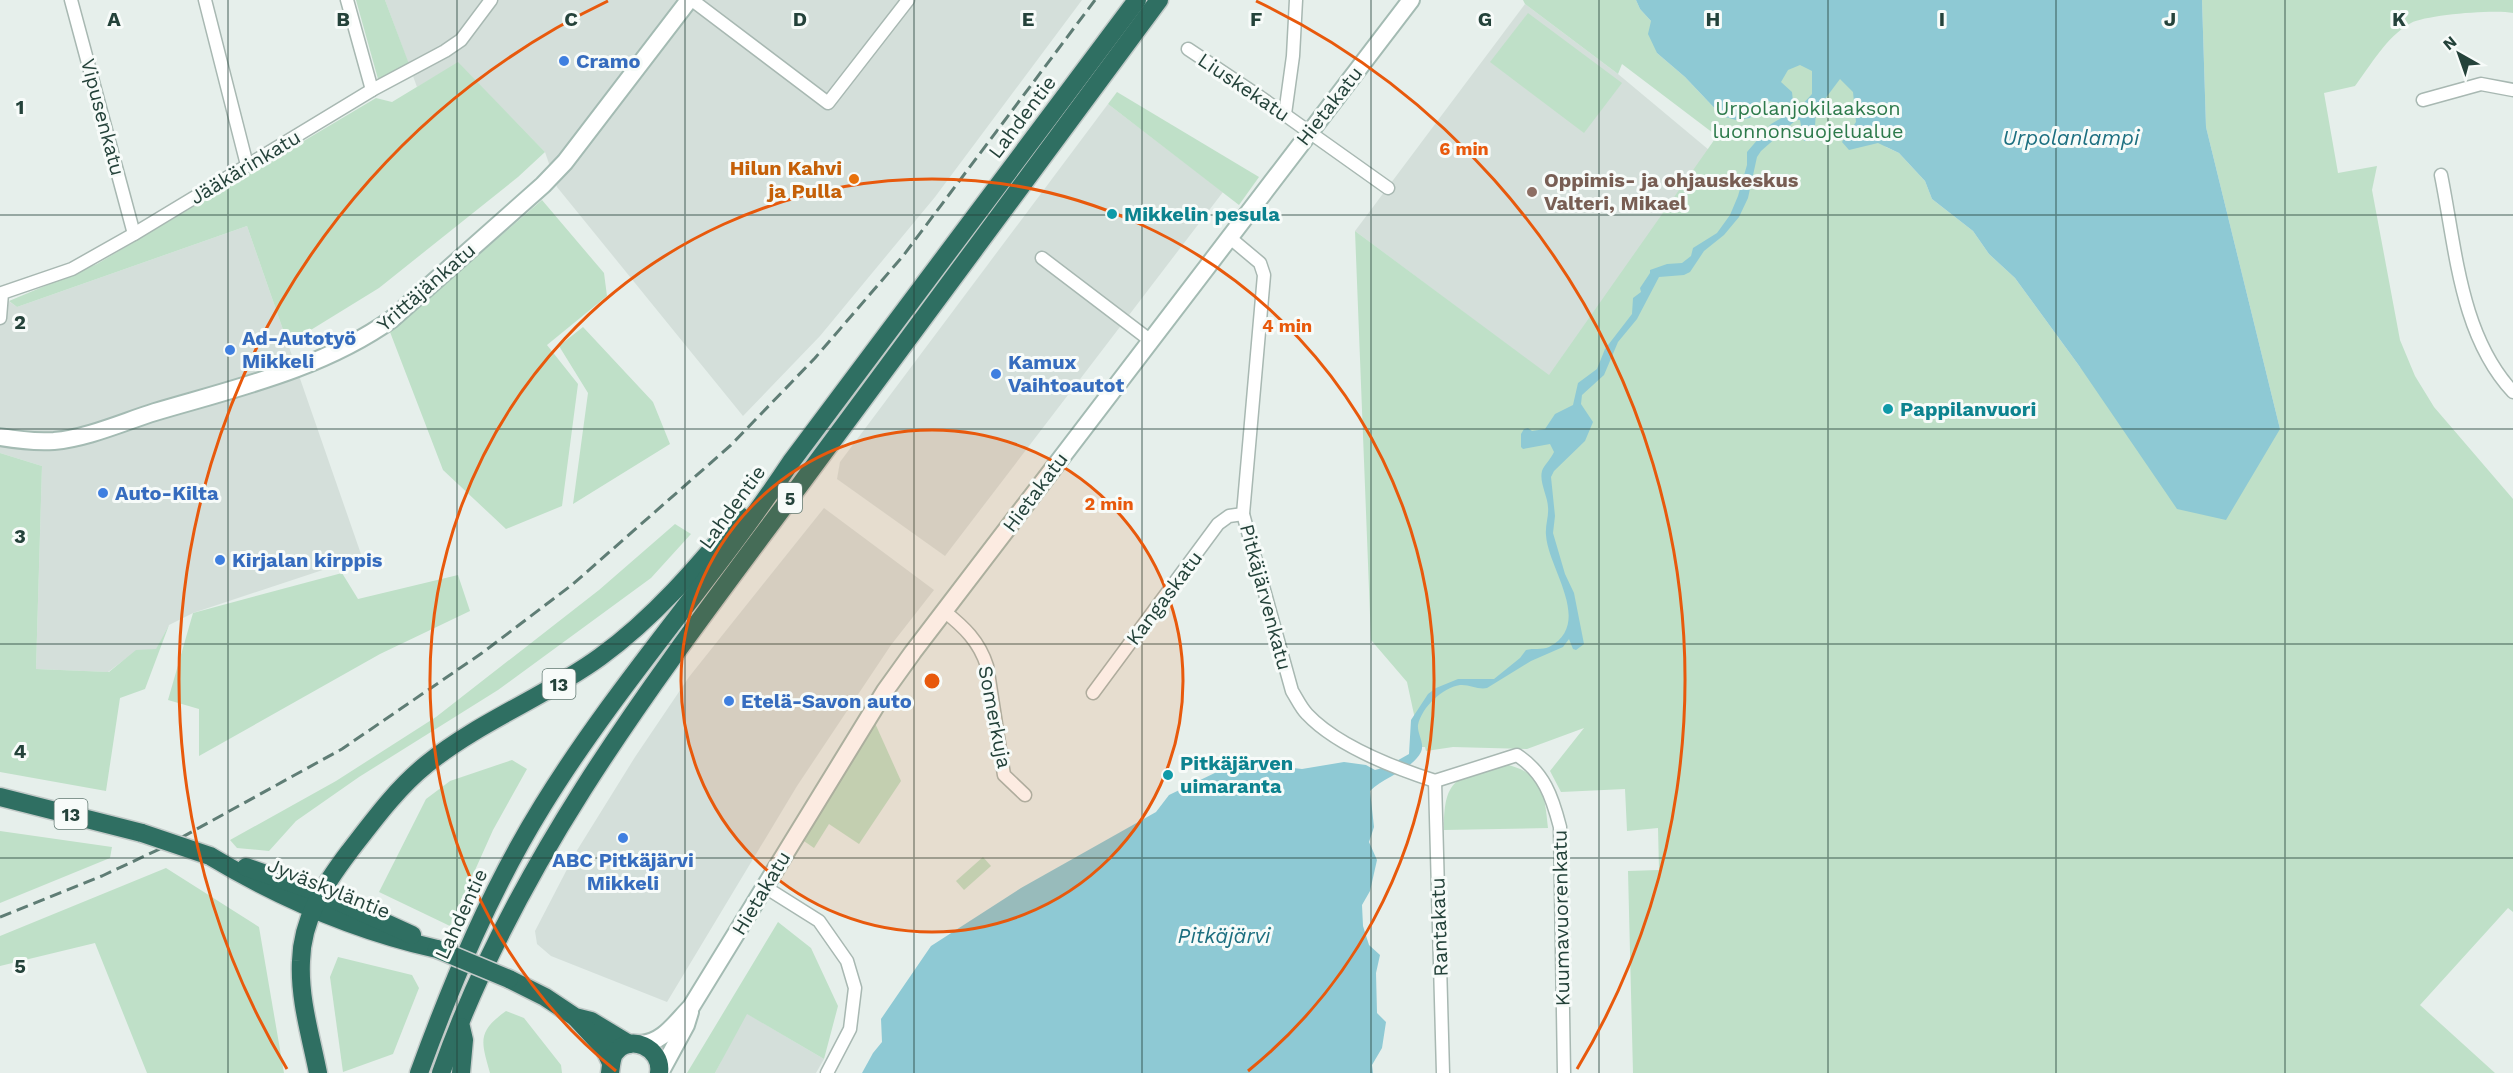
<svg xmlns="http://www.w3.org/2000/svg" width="2513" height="1073" font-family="'Work Sans',sans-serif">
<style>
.built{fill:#d4dfda}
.green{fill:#bfe0c8}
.water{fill:#8ec9d4}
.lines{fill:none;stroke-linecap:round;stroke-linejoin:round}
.street-casing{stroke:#a8b8b2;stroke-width:15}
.secondary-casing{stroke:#a4bbb3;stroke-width:20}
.highway-casing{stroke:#c2cac8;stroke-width:21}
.street{stroke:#fff;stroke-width:12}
.secondary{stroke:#fff;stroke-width:16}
.highway{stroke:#2f6f62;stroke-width:18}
.rail{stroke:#5f7d75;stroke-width:3;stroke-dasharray:12 6;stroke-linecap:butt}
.highway-bridge-casing{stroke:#c2cac8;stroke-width:21;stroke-linecap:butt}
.highway-bridge{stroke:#2f6f62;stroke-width:18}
.grid{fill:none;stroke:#24423a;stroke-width:1.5;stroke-opacity:0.55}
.ring{fill:none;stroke:#e8590c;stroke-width:3}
.shop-dot{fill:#3f7fe0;stroke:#f7fbf9;stroke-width:2}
.food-dot{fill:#e8710a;stroke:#f7fbf9;stroke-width:2}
.education-dot{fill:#8d6e63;stroke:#f7fbf9;stroke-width:2}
.culture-dot{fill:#0f9aa8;stroke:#f7fbf9;stroke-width:2}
.labels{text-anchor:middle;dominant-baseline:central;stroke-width:6;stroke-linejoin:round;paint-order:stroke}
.shield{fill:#f7fbf9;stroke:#637a73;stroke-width:1.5}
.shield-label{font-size:18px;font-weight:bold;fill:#24423a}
.shop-label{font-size:20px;font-weight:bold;fill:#366cbe;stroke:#f7fbf9;text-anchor:start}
.street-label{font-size:20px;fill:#24423a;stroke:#f7fbf9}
.park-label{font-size:20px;fill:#2d7a4b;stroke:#f7fbf9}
.food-label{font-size:20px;font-weight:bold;fill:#c56008;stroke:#f7fbf9;text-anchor:end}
.education-label{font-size:20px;font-weight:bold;fill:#785e54;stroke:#f7fbf9;text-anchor:start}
.culture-label{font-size:20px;font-weight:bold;fill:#0d838f;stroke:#f7fbf9;text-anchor:start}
.water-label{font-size:21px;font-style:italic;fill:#1c6f80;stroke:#f7fbf9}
.grid-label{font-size:20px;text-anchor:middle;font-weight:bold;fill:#24423a;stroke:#f7fbf9;stroke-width:6;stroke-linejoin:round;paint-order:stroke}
.centre{fill:#e8590c;stroke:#f7fbf9;stroke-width:3}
.ring-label{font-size:18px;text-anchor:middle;font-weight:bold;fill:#e8590c;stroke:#f7fbf9;stroke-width:6;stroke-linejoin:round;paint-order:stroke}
</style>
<rect width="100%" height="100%" fill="#e6efeb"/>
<g class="built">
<polygon points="385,0 1082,0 935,197 820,336 743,416 557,187 545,152 458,63 417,87"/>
<polygon points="1525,4 1618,74 1709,150 1549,376 1355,231"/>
<polygon points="1108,104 1223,192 945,556 837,479 840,462"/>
<polygon points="247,226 362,557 193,613 169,625 156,650 136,651 108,672 36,669 42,466 0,453 0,295 17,307"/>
<polygon points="824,508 934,590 891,645 797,786 667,1002 551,956 537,944 535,931 576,852 635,757 689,677"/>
<polygon points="746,1013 824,1059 816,1073 715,1073"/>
</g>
<g class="green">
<polygon points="356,0 385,0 409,64 378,79"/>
<path d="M1523 0H1636L1640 9 1651 21 1657 53 1685 77 1722 116 1794 56 1845 72 1886 147 1899 153 1925 181 1932 199 1973 231 1989 254 2015 278 2080 367 2280 429 2206 127 2202 0H2513V13C2495 9 2425 15 2411 23 2386 37 2371 65 2355 86L2324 93 2338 173 2377 166 2372 190 2400 340 2415 376 2434 407 2513 499V912L2508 908 2420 1005 2495 1073H1633L1628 871 1659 870 1658 828 1627 831 1625 789 1561 792 1550 771 1584 728 1527 749 1453 747 1426 751 1425 747H1421L1407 682 1371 640 1355 231 1549 375 1717 136 1622 64 1618 74 1525 4Z"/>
<polygon points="1528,13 1622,83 1584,133 1490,62"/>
<polygon points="458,62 545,152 518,177 379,288 288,344 247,226 17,307 9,301 97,264 376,98 392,102"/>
<polygon points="1117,92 1259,177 1239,205 1108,104"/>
<polygon points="542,200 604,273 607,296 547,345 578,384 562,506 506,529 443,470 390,332"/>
<polygon points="583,327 653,402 670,444 573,504 588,393 559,346"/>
<polygon points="0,453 42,466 36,669 109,672 136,650 156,649 169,625 145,689 120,698 106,791 0,772"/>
<polygon points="675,524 691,534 651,578 498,690 359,777 296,821 269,851 237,848 230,840 336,781 436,717 599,590"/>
<polygon points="342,573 358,599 458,575 470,611 380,654 199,756 199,709 168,700 193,613"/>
<polygon points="874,721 901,781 859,844 829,824 814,848 801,839"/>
<polygon points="512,760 527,769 493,830 450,926 379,892 426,799 450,781"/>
<path d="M1496 762C1541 771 1544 786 1548 828L1444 830C1444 781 1454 779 1496 762Z"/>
<polygon points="0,831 112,847 110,858 0,903"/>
<polygon points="983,857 991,866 964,890 956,881"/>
<polygon points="166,868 259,927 284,1073 147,1073 95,943 0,966 0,936"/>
<polygon points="778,922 811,948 838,1006 824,1059 747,1014 715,1073 687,1073"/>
<polygon points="338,957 412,975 419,988 393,1054 343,1072 330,977"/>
<path d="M506 1011 524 1018 561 1065 562 1073H490C481 1041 477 1032 506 1011Z"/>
</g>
<path class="water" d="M1636 0H2202L2206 127 2280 429 2226 520 2177 509 2080 367 2015 278 1989 254 1973 231 1932 199 1925 181 1899 153 1878 143 1849 150 1842 142 1856 122 1853 92 1840 79 1816 111 1814 141H1804L1800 120H1796L1761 151 1757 157 1748 198 1739 217 1724 235 1704 251 1690 272 1684 275 1659 277 1637 319 1618 342 1604 375 1582 395 1581 404 1593 422 1585 441 1554 471 1551 477 1555 516 1553 533 1565 574 1574 593 1584 644 1576 650 1573 649 1569 639 1563 647 1531 661 1487 688C1478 690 1469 684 1460 685 1442 688 1422 707 1418 725 1417 734 1425 743 1421 752 1413 769 1384 777 1370 791L1374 827 1369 842 1377 860 1370 891 1362 905 1363 926 1369 945 1380 955 1376 973 1377 1013 1386 1022 1382 1048 1372 1065 1373 1073H862L873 1053 882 1042 881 1019 931 946 1021 888 1156 812 1169 795 1221 770 1267 765 1302 769 1344 762 1366 765 1375 770 1386 767 1409 754 1411 720 1428 694 1436 688 1458 679H1494L1520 658 1526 650C1533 648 1542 650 1549 647 1594 623 1548 569 1546 535 1545 526 1549 516 1548 507 1548 497 1539 482 1542 471 1544 465 1551 459 1554 452L1550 444 1523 449 1521 447V434L1524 429 1528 428 1532 431 1545 429 1555 414 1573 405 1578 383 1597 369 1605 349 1632 314 1633 298 1641 292 1640 288 1650 273V270L1667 264 1682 263 1691 256 1693 248 1717 233 1730 215 1738 196 1747 165V152L1771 124 1800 107 1812 94V71L1800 65 1788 70 1781 82 1792 92 1793 101 1787 104 1761 100 1750 118 1736 120 1722 116 1685 77 1657 53 1648 34 1651 21 1640 9Z"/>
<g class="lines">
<g class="street-casing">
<g id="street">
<polyline points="71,0 134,234"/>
<polyline points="205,0 247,165"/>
<polyline points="347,0 372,90"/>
<polyline points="692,0 828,103 908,0"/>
<polyline points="1188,49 1260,97 1388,188"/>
<polyline points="2423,100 2481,84 2513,90"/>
<polyline points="1285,114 1293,56 1296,0"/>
<path d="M2441 175C2456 249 2460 335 2513 392"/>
<path d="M1229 237 1260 263 1264 275 1243 514 1292 691C1297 699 1301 708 1307 714 1336 745 1395 768 1435 781"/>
<polyline points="1042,258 1151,341"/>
<polyline points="0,318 2,293 72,269 134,234 372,90 445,51 461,40 491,0"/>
<path d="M944 611C964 627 979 641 987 666L1004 775 1025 795"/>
<polyline points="1093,693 1218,524 1229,516 1243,514"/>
<path d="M1435 781 1517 755C1544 773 1552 796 1560 827L1564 1073"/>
<polyline points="1435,781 1443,1073"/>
<polyline points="765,887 819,921 847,961 855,988 850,1029 827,1073"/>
</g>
</g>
<g class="secondary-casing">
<g id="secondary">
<path d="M0 437C17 440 37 442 54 441 88 438 123 422 155 412 236 388 322 369 392 319L543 185 565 162 689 0"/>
<path d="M640 1044C663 1043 675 1023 691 1007L885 691 913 652 1411 0"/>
<polyline points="660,1073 686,1025 690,1012"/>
</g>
</g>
<g class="highway-casing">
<g id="highway">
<polyline points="0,797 142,833"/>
<path d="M210 856C280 898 357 931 437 949"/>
<polyline points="246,867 320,893 412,935"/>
<polyline points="509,979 545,997 575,1017 591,1021 629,1044"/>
<polyline points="576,1018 604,1048 611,1063"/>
<path d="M318 1073C311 1037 299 999 301 961 302 919 324 885 349 852 373 821 396 789 427 764 480 721 545 697 600 657 654 618 698 566 740 516"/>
<path d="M419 1073C453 980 491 889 543 805 617 685 713 579 791 462L1137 0"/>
<path d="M441 1073C516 859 657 677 791 497 914 331 1036 166 1159 0"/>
<polyline points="461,1073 464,1040 461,1027"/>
<path d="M610 1073C611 1067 611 1060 614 1054 629 1032 663 1048 659 1073"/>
</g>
</g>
<use href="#street" class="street"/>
<use href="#secondary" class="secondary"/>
<use href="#highway" class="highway"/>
<polyline class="rail" points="0,917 102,876 166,846 342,749 482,653 573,584 731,445 815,358 903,256 1095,0"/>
<g class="highway-bridge-casing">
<g id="highway-bridge">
<polyline points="142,833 210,856"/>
<polyline points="437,949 509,979"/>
</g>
</g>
<use href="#highway-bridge" class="highway-bridge"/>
</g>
<path class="grid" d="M228 0V1073M457 0V1073M685 0V1073M914 0V1073M1142 0V1073M1371 0V1073M1599 0V1073M1828 0V1073M2056 0V1073M2285 0V1073M0 215H2513M0 429H2513M0 644H2513M0 858H2513"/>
<circle cx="932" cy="681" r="251" fill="#e8590c" fill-opacity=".12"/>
<g class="ring">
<circle cx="932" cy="681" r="251"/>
<path d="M616 1071A502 502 0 1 1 1248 1071"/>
<path d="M287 1069A753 753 0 0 1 608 1M1256 1A753 753 0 0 1 1577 1069"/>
</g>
<g class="shop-dot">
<circle cx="564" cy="61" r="6"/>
<circle cx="230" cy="350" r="6"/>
<circle cx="996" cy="374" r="6"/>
<circle cx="103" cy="493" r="6"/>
<circle cx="220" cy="560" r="6"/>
<circle cx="729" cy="701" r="6"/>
<circle cx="623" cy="838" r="6"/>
</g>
<circle class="food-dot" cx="854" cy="179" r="6"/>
<circle class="education-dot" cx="1532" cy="192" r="6"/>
<g class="culture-dot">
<circle cx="1112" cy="214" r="6"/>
<circle cx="1888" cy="409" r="6"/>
<circle cx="1168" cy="775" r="6"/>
</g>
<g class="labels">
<g class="shield">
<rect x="778" y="483" width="24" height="30" rx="4.5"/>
<rect x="542.5" y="669" width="33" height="30" rx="4.5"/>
<rect x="54.5" y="799" width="33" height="30" rx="4.5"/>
</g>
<g class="shield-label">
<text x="790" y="498">5</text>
<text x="559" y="684">13</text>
<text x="71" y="814">13</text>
</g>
<g class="shop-label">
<text x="576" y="61">Cramo</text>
<text x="242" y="338">Ad-Autotyö<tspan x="242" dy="23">Mikkeli</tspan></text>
<text x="1008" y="362">Kamux<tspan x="1008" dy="23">Vaihtoautot</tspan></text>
<text x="115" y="493">Auto-Kilta</text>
<text x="232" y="560">Kirjalan kirppis</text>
<text x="741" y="701">Etelä-Savon auto</text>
<text x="623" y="860" text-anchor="middle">ABC Pitkäjärvi<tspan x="623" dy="23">Mikkeli</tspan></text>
</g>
<g class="street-label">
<text transform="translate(1244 87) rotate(34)">Liuskekatu</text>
<text transform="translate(1329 106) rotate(-52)">Hietakatu</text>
<text transform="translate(103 117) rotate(75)">Vipusenkatu</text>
<text transform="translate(1022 117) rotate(-53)">Lahdentie</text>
<text transform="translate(245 167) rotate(-31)">Jääkärinkatu</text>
<text transform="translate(426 287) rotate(-41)">Yrittäjänkatu</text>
<text transform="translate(1035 492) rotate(-53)">Hietakatu</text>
<text transform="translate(732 507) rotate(-54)">Lahdentie</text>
<text transform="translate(1266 597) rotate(75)">Pitkäjärvenkatu</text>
<text transform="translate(1164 598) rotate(-53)">Kangaskatu</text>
<text transform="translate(995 717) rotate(79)">Somerkuja</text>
<text transform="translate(329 888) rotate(22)">Jyväskyläntie</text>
<text transform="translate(761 893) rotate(-59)">Hietakatu</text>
<text transform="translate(461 914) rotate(-65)">Lahdentie</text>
<text transform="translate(1561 918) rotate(-91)">Kuumavuorenkatu</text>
<text transform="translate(1439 927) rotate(-92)">Rantakatu</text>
</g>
<g class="park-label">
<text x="1808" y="108">Urpolanjokilaakson<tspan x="1808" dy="23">luonnonsuojelualue</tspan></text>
</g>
<g class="food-label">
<text x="842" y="168">Hilun Kahvi<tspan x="842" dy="23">ja Pulla</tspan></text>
</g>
<g class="education-label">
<text x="1544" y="180">Oppimis- ja ohjauskeskus<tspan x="1544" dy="23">Valteri, Mikael</tspan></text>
</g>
<g class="culture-label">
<text x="1124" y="214">Mikkelin pesula</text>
<text x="1900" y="409">Pappilanvuori</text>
<text x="1180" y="763">Pitkäjärven<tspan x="1180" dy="23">uimaranta</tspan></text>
</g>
<g class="water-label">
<text x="2071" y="137">Urpolanlampi</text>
<text x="1224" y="935">Pitkäjärvi</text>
</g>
</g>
<g class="grid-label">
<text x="114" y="26">A</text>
<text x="343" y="26">B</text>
<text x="571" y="26">C</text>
<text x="800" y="26">D</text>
<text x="1028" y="26">E</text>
<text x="1256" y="26">F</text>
<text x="1485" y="26">G</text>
<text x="1713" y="26">H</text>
<text x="1942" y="26">I</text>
<text x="2170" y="26">J</text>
<text x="2399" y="26">K</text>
<text x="20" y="114">1</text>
<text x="20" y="329">2</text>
<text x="20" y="543">3</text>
<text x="20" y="758">4</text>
<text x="20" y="973">5</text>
</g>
<circle cx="932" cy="681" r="9" class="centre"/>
<g class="ring-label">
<text x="1464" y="155">6 min</text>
<text x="1287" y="332">4 min</text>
<text x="1109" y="510">2 min</text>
</g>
<g transform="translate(2459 54) rotate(320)" stroke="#f7fbf9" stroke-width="4.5" paint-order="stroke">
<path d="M0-4.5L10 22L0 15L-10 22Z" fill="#24423a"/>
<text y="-9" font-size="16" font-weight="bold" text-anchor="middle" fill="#24423a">N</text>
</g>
</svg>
